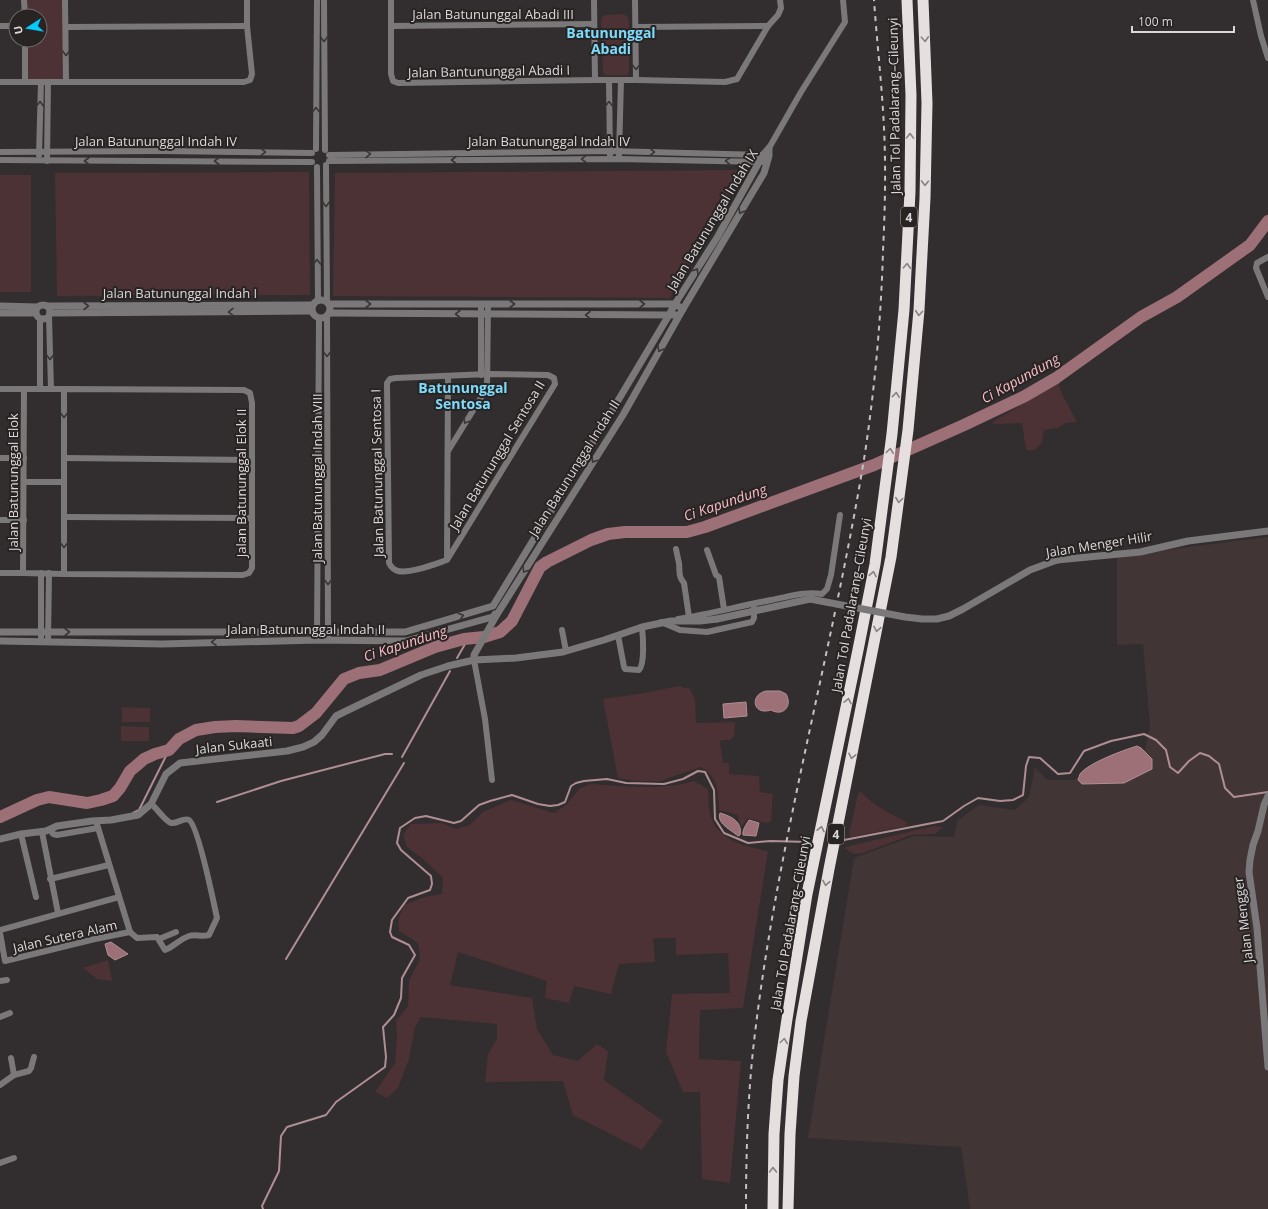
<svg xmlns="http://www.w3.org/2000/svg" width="1268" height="1209" font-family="'Open Sans',sans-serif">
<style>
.built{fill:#413536}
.green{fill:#4c3135}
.water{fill:#9c7076;stroke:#af8f94}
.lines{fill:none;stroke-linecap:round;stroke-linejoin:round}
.stream{stroke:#af8f94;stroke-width:2}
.river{stroke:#9c7076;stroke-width:12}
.minor{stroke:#7b7879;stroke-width:6}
.tertiary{stroke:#7b7879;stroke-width:7}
.motorway{stroke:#e6dfe0;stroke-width:11}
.rail{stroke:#c5c1c2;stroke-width:2;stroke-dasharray:5 5;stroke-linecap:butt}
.tertiary-bridge{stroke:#7b7879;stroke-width:7}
.oneway{stroke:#393535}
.oneway2{stroke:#888282}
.labels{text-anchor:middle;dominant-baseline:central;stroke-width:4;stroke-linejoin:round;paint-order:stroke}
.shield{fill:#292424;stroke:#a6a2a3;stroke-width:1}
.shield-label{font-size:12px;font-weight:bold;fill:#dcd8d9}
.street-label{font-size:13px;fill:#dcd8d9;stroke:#292424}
.neighbourhood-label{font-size:14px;font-weight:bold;fill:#7ddcfc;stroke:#292424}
.water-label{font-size:14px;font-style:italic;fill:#f8bcc5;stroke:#292424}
</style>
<rect width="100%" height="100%" fill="#322d2e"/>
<polygon class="built" points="1268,537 1268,1209 970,1209 961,1147 808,1138 854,858 914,836 954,837 957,821 979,805 1015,810 1029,797 1035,767 1047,780 1074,780 1106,761 1145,749 1150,727 1143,644 1117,645 1117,556"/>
<g class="green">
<polygon points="25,0 64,0 65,81 25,81 25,40 40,40 40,16 25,16"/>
<polygon points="624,14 628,17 629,21 629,70 628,75 605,75 603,72 601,21 603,16 606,15"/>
<polygon points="742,170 670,298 333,296 335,173"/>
<polygon points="309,172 310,295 57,296 55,173"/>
<rect x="0" y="175" width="31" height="117"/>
<polygon points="1058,383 1062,394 1077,422 1066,423 1058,428 1044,430 1042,442 1035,450 1026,450 1022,423 992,424 994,421"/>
<path d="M678 686 690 689 695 699 696 723 735 722 734 736 730 740H721L720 744 723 763H729V774L759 776 760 792 773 794 771 822 765 823 748 818 742 826 740 824 738 815 719 810C718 791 719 779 701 767L660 781H635L618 778 603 699 645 693Z"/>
<polygon points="122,707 150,708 150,722 122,722"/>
<polygon points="121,726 149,727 149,741 121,741"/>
<path d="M694 781 708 789C709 798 708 809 711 817 720 842 745 846 768 851L743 1008 700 1010 699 1059 741 1061 730 1183 702 1179 700 1092H683L666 1052 672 994 730 993 728 953 676 955V938H653L655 962 619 964 611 994 574 986 569 1003 545 998 547 981 458 952 450 985 532 998 537 1029 553 1055 578 1061 597 1044 608 1051 604 1080 663 1121 642 1150 573 1115 563 1081 485 1082 488 1054 497 1039V1024L421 1017 415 1027 409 1059 398 1088 387 1098 375 1092 395 1063 397 1036 396 1021 408 1006 409 981 420 959 418 943 399 931 398 921 404 905 424 897 442 894 443 878 423 859 407 847 403 835 411 824 441 823 456 829 470 825 483 812 511 800 554 813 566 805 580 788 590 784C625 786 660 791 694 781Z"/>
<path d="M860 791C874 806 889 813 907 822L906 826 851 837 849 834 858 794Z"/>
<polygon points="934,826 943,827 935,834 911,835 863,853 854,854 844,848 853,845"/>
<polygon points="108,960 112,981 97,979 83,968"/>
</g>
<g class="water">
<path d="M766 691H780L786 694C793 706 783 717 771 710 753 716 749 695 766 691Z"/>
<polygon points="746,702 747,716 724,718 723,704"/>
<path d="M1137 746 1141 748 1152 759V769L1124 783 1082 784 1078 780C1079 778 1079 776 1080 774 1088 763 1124 750 1137 746Z"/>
<path d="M720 813C731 816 743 822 740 835L738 836C731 830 716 823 720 813Z"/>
<path d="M749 820 759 823 756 836 743 835C742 830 746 825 749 820Z"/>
<polygon points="111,942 128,954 115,960 108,955 105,944"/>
</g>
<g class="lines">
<g class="stream">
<polyline points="457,658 468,639"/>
<polyline points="402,757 450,671"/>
<polyline points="217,802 281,781 385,754 392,754"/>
<polyline points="133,813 139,810 169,750"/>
<polyline points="844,840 943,821 964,806 978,798 1000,801 1013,800 1023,795 1026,766 1029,757 1040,758 1058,774 1070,773 1084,751 1111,741 1144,734 1156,740 1166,750 1170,767 1178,773 1189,761 1200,753 1209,756 1219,764 1225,788 1234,797 1268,792"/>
<polyline points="286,959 404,763"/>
<polyline points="263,1209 262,1206 279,1171 281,1136 287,1127 326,1115 336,1102 385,1067 386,1057 383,1027 394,1015 401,998 402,978 415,955 409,945 392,937 390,932 392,920 408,898 430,890 432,884 431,876 401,850 397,843 400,828 415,818 426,816 454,823 461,821 479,805 490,801 512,795 538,804 550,806 558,805 565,802 571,786 576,783 584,781 607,779 626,783 664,784 683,779 698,771 705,772 714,790 715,819 724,833 748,843 770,841 810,842"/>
</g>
<polyline class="river" points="0,817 37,800 49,797 87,803 101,800 113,796 120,788 130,771 136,766 144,759 155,754 169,750 179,739 196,730 215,727 236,726 293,728 299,726 316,713 344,679 359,673 380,670 435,647 464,639 484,637 500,632 512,621 540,567 547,562 591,540 608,534 625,532 687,532 705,527 874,465 964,425 1025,396 1056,378 1141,317 1177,297 1250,245 1268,221"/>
<g class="minor">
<polyline points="24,0 25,16"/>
<polyline points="65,0 66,82"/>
<polyline points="324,0 325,150"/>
<polyline points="391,0 391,74 393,81 398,83 595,80"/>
<polyline points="594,0 595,80 636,80 635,0"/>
<polyline points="1253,0 1261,36 1268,58"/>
<polyline points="0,26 16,26"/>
<polyline points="391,26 594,24"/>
<polyline points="66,27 247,26"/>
<polyline points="636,27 768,26"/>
<polyline points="25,40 25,82"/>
<polyline points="609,80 610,155"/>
<polyline points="636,80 725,82 737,79 768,26 778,15 781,8 780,0"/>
<polyline points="0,82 244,82 250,80 252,74 247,26 247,0"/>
<polyline points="769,148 801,92 845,22 843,0"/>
<polyline points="316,149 317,0"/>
<polyline points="0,152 162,151 312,153"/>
<polyline points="39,155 41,82"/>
<polyline points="329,155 610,151 766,155"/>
<polyline points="619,155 621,80"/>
<polyline points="0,160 312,162"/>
<polyline points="47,161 48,82"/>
<polyline points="329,161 619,159 763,162"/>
<polyline points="326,165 327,302"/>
<polyline points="317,167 318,301"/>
<polyline points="1268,257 1257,263 1256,268 1268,297"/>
<polyline points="481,305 481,375"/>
<polyline points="327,315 328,636"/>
<polyline points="49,316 51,389"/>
<polyline points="40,319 40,389"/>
<path d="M488 374 548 375 554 378 555 384 447 560C435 564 410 574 398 571 394 570 391 567 389 563L387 383 390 379 396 378Z"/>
<polyline points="0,389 24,389"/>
<polyline points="448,451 487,388 488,304"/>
<polyline points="0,458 24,458"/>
<polyline points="64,458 252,460"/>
<polyline points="24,482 64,482"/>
<polyline points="64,517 252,518"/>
<polyline points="0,520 24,520"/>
<path d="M676 549C677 554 678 559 679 563 680 571 678 577 684 583L689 617"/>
<polyline points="707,550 716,575 719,577 724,609"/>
<polyline points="447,558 448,376"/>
<polyline points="0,573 23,573"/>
<polyline points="64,574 64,389 24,389 23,573 64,574 243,575 249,573 252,568 252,403 250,393 244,390 64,389"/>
<path d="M678 619C709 614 740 606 771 600 788 597 805 591 822 594L827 589 831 575 840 515"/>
<polyline points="661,622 680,630 707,632 752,622 754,618 754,608"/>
<polyline points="562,630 566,651"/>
<path d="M618 635 624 667 625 669 639 670C645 664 643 636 642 627"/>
<polyline points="317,640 319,318"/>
<polyline points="41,642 41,573"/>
<polyline points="48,642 49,573"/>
<polyline points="474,660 485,719 492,780"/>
<polyline points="96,821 130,932"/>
<polyline points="50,829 53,834 57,835 98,828"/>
<polyline points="42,832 58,913"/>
<polyline points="21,834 36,897"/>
<polyline points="50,879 109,865"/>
<polyline points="0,930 119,897"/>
<path d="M130 932 137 938 157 937 165 950C173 947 180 939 189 936 195 934 202 937 209 935L217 918C214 904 198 825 189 820 184 817 177 824 171 823 165 821 157 808 151 804"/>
<polyline points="0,933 5,961 95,939 130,932"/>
<polyline points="159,939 176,932"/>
<polyline points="0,981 7,980"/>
<polyline points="0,1017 10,1013"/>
<polyline points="11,1058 14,1075"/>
<polyline points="0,1085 14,1075 29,1071 31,1068 34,1057"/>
<polyline points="0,1163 14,1158"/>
</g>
<g class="tertiary">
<circle cx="321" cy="309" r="9"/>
<polyline points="329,304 675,304 718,236 763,155 769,148 769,156 764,173 683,309"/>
<circle cx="43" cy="312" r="7"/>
<polyline points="0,306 37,307"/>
<polyline points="47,306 313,305"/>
<polyline points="0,313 35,313"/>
<polyline points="50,313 312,311"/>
<polyline points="329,313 669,315"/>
<polyline points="1057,560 1140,552 1188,541 1268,531"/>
<polyline points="0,632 405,632 493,606 613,409 669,315"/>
<polyline points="0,641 162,644 317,640 406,641 496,616 623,415 683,309 675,304 669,315 679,315"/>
<polyline points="474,660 474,655 496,616 495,614"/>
<polyline points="1268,796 1264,805 1258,831 1253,845 1250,860 1249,872 1257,928 1268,1067"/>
<polyline points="0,839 21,834 46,831 57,826 92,821 111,820 138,815 151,804 166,774 180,763 287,751 303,747 314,742 322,735 336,716 342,713 421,675 448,666 474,660 516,658 563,652 604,640 642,627 671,621 700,621 717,619"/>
</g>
<g class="motorway">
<polyline points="773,1209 774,1134 778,1080 787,1019 807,894 858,650 875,564 892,434 904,310 910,192 911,95 907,0"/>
<polyline points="788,1209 790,1134 794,1076 801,1021 829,869 891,557 908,430 919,310 925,198 927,103 923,0"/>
</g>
<path class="rail" d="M746 1209C746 1148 748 1086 756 1025 780 832 834 645 865 453 875 386 881 319 883 251 885 210 886 169 884 128 882 86 877 43 874 0"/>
<polyline class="tertiary-bridge" points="717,619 810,599 905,617 922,619 937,619 949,616 963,609 1030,570 1057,560"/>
</g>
<defs><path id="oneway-chevron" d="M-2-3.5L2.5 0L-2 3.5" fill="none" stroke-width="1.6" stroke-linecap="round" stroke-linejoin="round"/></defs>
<g class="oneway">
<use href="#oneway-chevron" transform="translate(324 39) rotate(90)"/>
<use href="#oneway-chevron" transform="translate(66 53) rotate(90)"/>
<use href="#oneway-chevron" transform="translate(636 67) rotate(89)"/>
<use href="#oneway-chevron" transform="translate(40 104) rotate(-89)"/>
<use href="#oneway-chevron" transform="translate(609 104) rotate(-90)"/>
<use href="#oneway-chevron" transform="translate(316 110) rotate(-90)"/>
<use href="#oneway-chevron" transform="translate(263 152) rotate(1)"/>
<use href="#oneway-chevron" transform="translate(652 152) rotate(1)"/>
<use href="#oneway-chevron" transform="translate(368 154) rotate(-1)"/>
<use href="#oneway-chevron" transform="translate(584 159) rotate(179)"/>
<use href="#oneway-chevron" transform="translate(454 160) rotate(180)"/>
<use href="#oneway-chevron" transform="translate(87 161) rotate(-180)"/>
<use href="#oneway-chevron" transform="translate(217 161) rotate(-180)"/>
<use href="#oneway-chevron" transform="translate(728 161) rotate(-179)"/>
<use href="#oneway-chevron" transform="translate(326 204) rotate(90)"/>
<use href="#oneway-chevron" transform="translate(741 211) rotate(120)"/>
<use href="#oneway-chevron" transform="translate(317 262) rotate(-90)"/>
<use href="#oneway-chevron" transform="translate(696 271) rotate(-58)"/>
<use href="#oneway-chevron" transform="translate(368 304)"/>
<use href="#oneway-chevron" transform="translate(512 304)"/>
<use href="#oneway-chevron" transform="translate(642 304)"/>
<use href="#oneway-chevron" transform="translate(86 306)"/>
<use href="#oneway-chevron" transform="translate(231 312) rotate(179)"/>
<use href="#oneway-chevron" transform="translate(458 314) rotate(-180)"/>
<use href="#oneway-chevron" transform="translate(588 315) rotate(-180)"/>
<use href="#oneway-chevron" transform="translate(660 349) rotate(119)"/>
<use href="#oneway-chevron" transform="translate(327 354) rotate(90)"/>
<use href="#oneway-chevron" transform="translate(50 357) rotate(89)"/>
<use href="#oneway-chevron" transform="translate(64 415) rotate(90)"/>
<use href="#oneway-chevron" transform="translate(466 421) rotate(122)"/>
<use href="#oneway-chevron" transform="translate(594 460) rotate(122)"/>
<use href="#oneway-chevron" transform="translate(64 545) rotate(90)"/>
<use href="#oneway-chevron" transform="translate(525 570) rotate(122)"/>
<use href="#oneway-chevron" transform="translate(328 582) rotate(90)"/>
<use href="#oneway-chevron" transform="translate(461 616) rotate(-17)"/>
<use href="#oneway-chevron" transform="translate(67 632)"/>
<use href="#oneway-chevron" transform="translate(214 642) rotate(178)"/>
</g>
<g class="oneway2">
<use href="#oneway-chevron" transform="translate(925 39) rotate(87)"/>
<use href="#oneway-chevron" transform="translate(910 136) rotate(-89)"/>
<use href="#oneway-chevron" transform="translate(925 183) rotate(91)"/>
<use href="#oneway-chevron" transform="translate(907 266) rotate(-87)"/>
<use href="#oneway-chevron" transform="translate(919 313) rotate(95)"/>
<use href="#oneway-chevron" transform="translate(896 395) rotate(-84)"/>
<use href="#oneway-chevron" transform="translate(890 451) rotate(-83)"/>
<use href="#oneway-chevron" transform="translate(899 500) rotate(98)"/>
<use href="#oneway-chevron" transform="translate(873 574) rotate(-79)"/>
<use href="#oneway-chevron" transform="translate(877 629) rotate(101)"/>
<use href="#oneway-chevron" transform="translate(848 701) rotate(-78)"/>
<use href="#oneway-chevron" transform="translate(852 756) rotate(102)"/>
<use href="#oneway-chevron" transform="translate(821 829) rotate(-78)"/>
<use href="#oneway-chevron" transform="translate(826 883) rotate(100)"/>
<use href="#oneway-chevron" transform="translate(784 1041) rotate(-82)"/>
<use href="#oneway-chevron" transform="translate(773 1170) rotate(-90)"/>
</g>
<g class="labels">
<g class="shield">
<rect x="901" y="207" width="16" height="20" rx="3"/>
<rect x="828" y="824" width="16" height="20" rx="3"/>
</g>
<g class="shield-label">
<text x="909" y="217">4</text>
<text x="836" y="834">4</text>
</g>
<g class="street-label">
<text x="493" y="14">Jalan Batununggal Abadi III</text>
<text transform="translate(489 71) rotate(-1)">Jalan Bantununggal Abadi I</text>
<text transform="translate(894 106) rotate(-91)">Jalan Tol Padalarang–Cileunyi</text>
<text x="156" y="141">Jalan Batununggal Indah IV</text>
<text x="549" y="141">Jalan Batununggal Indah IV</text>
<text transform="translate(712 220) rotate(-59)">Jalan Batununggal Indah IX</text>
<text x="180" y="293">Jalan Batununggal Indah I</text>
<text transform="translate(497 455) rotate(-59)">Jalan Batununggal Sentosa II</text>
<text transform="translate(574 468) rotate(-58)">Jalan Batununggal Indah II</text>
<text transform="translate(377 473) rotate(-91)">Jalan Batununggal Sentosa I</text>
<text transform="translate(317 478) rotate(-90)">Jalan Batununggal Indah VIII</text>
<text transform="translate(13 482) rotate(-90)">Jalan Batununggal Elok</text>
<text transform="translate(241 483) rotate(-90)">Jalan Batununggal Elok II</text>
<text transform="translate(1099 544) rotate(-9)">Jalan Menger Hilir</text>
<text transform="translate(851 605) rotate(-80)">Jalan Tol Padalarang–Cileunyi</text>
<text x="306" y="629">Jalan Batununggal Indah II</text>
<text transform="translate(234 745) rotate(-6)">Jalan Sukaati</text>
<text transform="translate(1243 920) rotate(-97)">Jalan Mengger</text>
<text transform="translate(790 923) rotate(-80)">Jalan Tol Padalarang–Cileunyi</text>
<text transform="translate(65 936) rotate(-13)">Jalan Sutera Alam</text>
</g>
<g class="neighbourhood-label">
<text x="611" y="32">Batununggal<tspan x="611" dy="16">Abadi</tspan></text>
<text x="463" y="387">Batununggal<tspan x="463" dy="16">Sentosa</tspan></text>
</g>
<g class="water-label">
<text transform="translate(1020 378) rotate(-29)">Ci Kapundung</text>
<text transform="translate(725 502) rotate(-19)">Ci Kapundung</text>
<text transform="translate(405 643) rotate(-18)">Ci Kapundung</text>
</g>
</g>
<g transform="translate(28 28) rotate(258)"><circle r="19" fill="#292424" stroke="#716c6c"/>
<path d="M0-3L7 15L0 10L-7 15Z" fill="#03cbf9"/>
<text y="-6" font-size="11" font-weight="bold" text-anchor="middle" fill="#dcd8d9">U</text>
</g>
<path d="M1132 26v6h102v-6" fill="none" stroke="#dcd8d9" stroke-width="2"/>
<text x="1138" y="26" font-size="12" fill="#dcd8d9" stroke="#292424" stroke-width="3" paint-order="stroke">100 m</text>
</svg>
